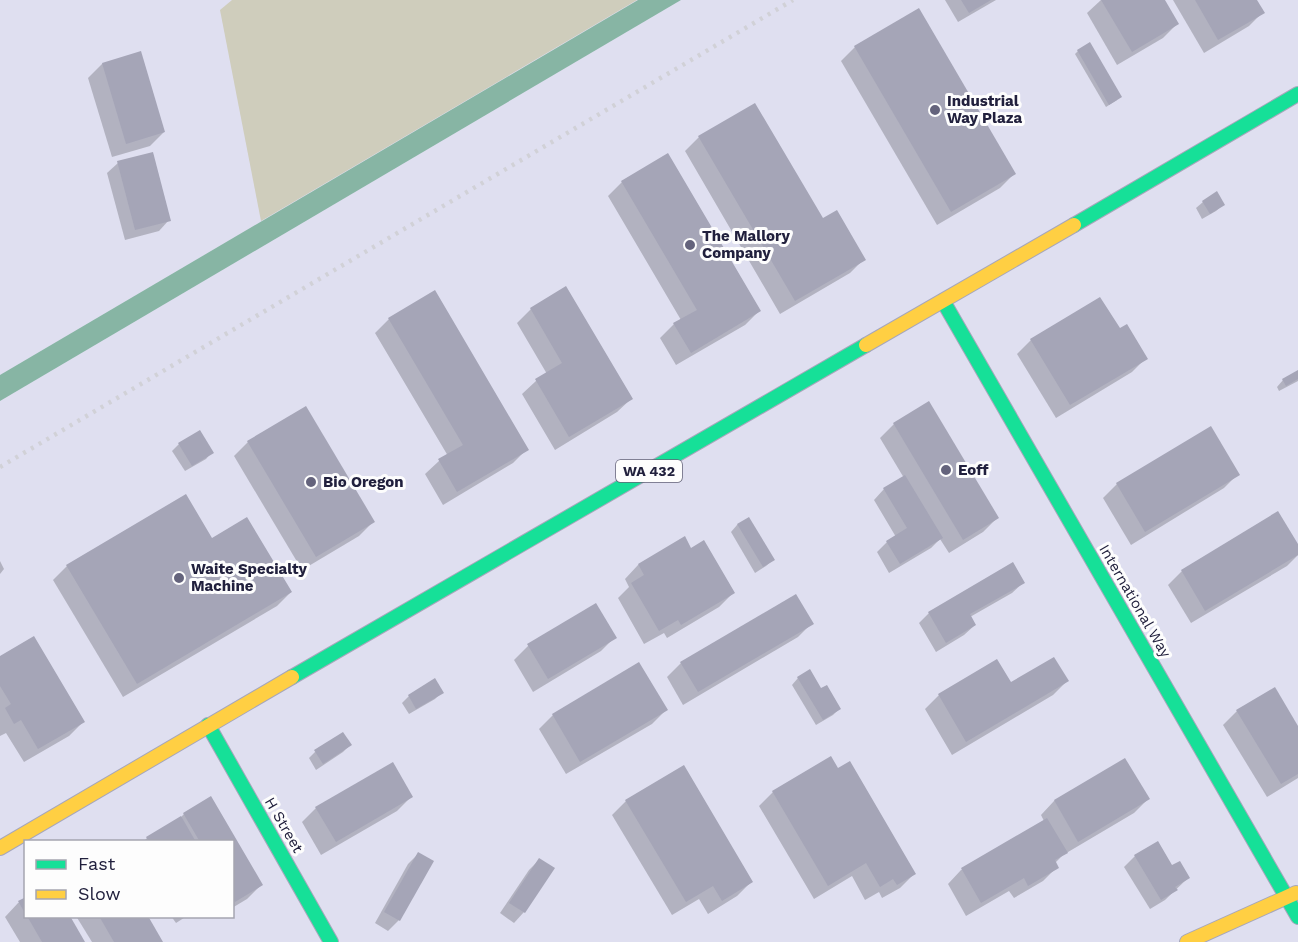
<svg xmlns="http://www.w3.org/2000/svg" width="1298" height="942" font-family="'Work Sans',sans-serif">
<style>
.green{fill:#cfcdbc}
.water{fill:#87b5a4}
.shadow{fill:#0003}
.building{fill:#a5a5b7}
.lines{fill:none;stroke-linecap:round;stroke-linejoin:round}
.fast-casing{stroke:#a6a6bb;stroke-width:16}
.slow-casing{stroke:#a6a6bb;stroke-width:16}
.fast{stroke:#16e098;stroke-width:14}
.slow{stroke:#ffcf43;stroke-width:14}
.rail{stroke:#d1d1d7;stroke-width:4.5;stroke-dasharray:3 6;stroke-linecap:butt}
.poi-dot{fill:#64637c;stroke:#fdfdfd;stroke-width:2}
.labels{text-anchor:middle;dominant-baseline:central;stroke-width:6;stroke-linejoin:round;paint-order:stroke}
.shield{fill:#fdfdfd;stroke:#636277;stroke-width:1.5}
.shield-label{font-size:14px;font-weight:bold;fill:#21203d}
.poi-label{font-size:15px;font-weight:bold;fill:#21203d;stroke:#fdfdfd;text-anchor:start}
.street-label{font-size:15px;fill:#21203d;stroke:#fdfdfd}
</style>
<rect width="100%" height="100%" fill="#dfdff0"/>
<polygon class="green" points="232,0 637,0 261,221 220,10"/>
<polygon class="water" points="638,0 681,0 0,401 0,375"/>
<g class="shadow">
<polygon points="945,0 996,0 958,22"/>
<polygon points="1101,0 1163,0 1177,24 1163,38 1117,65 1087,13"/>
<polygon points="1173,0 1256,0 1263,12 1249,26 1204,53"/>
<polygon points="918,10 1014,174 1000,188 937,225 841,61 855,47"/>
<polygon points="1078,51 1117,100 1106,107 1075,54"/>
<polygon points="140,53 164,132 150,146 112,157 88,78 102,64"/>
<polygon points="754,105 822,220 864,259 850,273 780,314 685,151 699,137"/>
<polygon points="118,163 169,220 159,231 125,240 107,173"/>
<polygon points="622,182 759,311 745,325 676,365 660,338 674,324 681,320 608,196"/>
<polygon points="1203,202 1223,205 1216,211 1202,219 1196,208"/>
<polygon points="531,309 631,399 617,412 555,450 522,394 536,381 547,374 517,323"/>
<polygon points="389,319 527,449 513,463 443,505 425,474 439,461 448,456 375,333"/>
<polygon points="1119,330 1146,358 1132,372 1056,418 1017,354 1031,340"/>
<polygon points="1298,371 1298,381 1279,391 1277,387 1283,380"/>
<polygon points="894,424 997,518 983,532 949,553 940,539 931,548 889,573 877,552 887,542 896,537 874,500 884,489 904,478 880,438"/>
<polygon points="1210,428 1238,474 1224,488 1131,545 1103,498 1117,484"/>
<polygon points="248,442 373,522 359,536 302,570 234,456"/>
<polygon points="179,444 212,452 206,459 185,471 172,451"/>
<polygon points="748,519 773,560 766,566 755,573 731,532 737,525"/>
<polygon points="1298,547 1298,555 1287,566 1191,623 1168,585 1182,571"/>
<polygon points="691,550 733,593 719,607 667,638 664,633 644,644 618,598 629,587 625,579 638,565"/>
<polygon points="0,561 4,569 0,574"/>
<polygon points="67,566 291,592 277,606 123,697 53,580"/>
<polygon points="1023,583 1012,593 970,617 975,625 964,635 936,652 919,623 929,613"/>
<polygon points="795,596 812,623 798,637 683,705 667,677 681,663"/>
<polygon points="596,605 615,637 601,651 533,692 514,660 528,646"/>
<polygon points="0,658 83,722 69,736 24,762 6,733 0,736"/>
<polygon points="997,661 1011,684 1067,681 1053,695 952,755 925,709 939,695"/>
<polygon points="798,678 821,690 839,709 833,715 816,725 792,685"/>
<polygon points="435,680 442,692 435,699 409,714 402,703 409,696"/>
<polygon points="666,710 652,724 566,774 539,729 553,715"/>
<polygon points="1237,711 1298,729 1298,778 1267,797 1223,725"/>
<polygon points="350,745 343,752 316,770 309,758 315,752"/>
<polygon points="1125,760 1148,799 1134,813 1063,855 1055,863 1057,867 1043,881 1014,898 1009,891 966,916 948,884 961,870 1044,821 1041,815 1054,801"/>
<polygon points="773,792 914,874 900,888 882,898 879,892 865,900 852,876 814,899 759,806"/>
<polygon points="411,797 397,811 321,855 302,822 316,808"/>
<polygon points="210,798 261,885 247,899 232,908 232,842 143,842 147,838 179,819 184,814"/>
<polygon points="626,801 751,882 737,896 708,914 699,899 672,915 612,815"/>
<polygon points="418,854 432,861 399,920 388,931 375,923 408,864"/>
<polygon points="1135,856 1172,867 1188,878 1165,900 1150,909 1124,867"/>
<polygon points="539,860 524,912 514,923 500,913 529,870"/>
<polygon points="26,898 26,916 68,916 83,942 20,942 5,917 18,903"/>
<polygon points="76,916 146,916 161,942 92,942"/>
<polygon points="171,916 187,916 176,923"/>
</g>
<g class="building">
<polygon points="961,0 991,0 969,13"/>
<polygon points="1101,0 1165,0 1179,24 1132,52"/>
<polygon points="1195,0 1257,0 1265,13 1218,40"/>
<polygon points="919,8 1016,174 951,212 854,46"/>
<polygon points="1090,42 1122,97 1109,105 1077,50"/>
<polygon points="141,51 165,132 126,144 102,63"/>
<polygon points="755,103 823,218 837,210 866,260 795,301 698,136"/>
<polygon points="153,152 171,221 135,230 117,161"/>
<polygon points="668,153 761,311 691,353 673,323 697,310 621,181"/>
<polygon points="1217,191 1225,205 1210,214 1202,201"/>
<polygon points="566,286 633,399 569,437 535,379 562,363 530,308"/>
<polygon points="435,290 529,450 457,492 438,459 463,445 388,318"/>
<polygon points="1100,297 1120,328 1127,324 1148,359 1070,405 1030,339"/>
<polygon points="1298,370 1298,379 1286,386 1282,379"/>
<polygon points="929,401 999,518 963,540 893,423"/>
<polygon points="306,406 375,522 316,557 247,441"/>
<polygon points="1211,426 1240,475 1145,532 1116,483"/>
<polygon points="200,430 214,453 192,466 178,443"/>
<polygon points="905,475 943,538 900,564 886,541 907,528 883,488"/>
<polygon points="186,494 212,538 247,517 292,592 137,684 66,565"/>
<polygon points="1278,511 1298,544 1298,555 1205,611 1181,570"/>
<polygon points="749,517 775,560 763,567 737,524"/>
<polygon points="685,536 691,548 704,540 735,593 681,625 678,620 659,631 631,583 644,575 638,564"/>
<polygon points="1013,562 1025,583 970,614 976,625 946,643 928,612"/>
<polygon points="796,594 814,624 698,692 680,662"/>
<polygon points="596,603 617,638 548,679 527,644"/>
<polygon points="34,636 85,722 38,749 21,720 14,724 5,708 11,704 0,686 0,656"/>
<polygon points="1054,657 1069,681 966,742 938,694 997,659 1011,682"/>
<polygon points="639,662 668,710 580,762 552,714"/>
<polygon points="810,669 821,688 827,685 841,709 823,720 797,677"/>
<polygon points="435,678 444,693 416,709 408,695"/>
<polygon points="1275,687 1298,726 1298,774 1281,784 1236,710"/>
<polygon points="343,732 352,745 323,764 314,750"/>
<polygon points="831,756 838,768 850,761 916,874 897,885 893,879 880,887 866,863 828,886 772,791"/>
<polygon points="1125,758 1150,799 1078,842 1054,800"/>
<polygon points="393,762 413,797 336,842 315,807"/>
<polygon points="684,765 753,882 722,901 713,886 686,902 625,800"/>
<polygon points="211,796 263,885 235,902 232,897 232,842 200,842 183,813"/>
<polygon points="181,816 196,842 149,842 146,837"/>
<polygon points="1047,818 1068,853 1055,860 1059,868 1028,886 1024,878 981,903 961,868"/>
<polygon points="1158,841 1172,865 1180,861 1190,878 1175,887 1178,890 1161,900 1134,855"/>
<polygon points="418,852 434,861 400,921 384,912"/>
<polygon points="539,858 555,868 525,913 509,903"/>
<polygon points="26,897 26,915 18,901"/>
<polygon points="27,916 70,916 85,942 42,942"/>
<polygon points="99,916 148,916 163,942 114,942"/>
</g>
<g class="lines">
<g class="fast-casing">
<g id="fast">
<polyline points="1074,225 1298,94"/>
<polyline points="943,301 1298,917"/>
<polyline points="292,677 866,345"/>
<polyline points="208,725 331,942"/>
</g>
</g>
<g class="slow-casing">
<g id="slow">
<polyline points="866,345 1074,225"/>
<polyline points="0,848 292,677"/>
<polyline points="1187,942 1296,893"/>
</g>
</g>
<use href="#fast" class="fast"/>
<use href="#slow" class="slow"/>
<polyline class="rail" points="0,467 793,0"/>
</g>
<g class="poi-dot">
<circle cx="935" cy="110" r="6"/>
<circle cx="690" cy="245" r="6"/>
<circle cx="946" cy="470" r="6"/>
<circle cx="311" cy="482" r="6"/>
<circle cx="179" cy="578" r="6"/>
</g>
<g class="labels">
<rect class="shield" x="616" y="460" width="66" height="22" rx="4.5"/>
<g class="shield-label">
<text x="649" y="471">WA 432</text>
</g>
<g class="poi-label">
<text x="947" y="101">Industrial<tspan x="947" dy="17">Way Plaza</tspan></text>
<text x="702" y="236">The Mallory<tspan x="702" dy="17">Company</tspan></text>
<text x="958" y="470">Eoff</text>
<text x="323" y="482">Bio Oregon</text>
<text x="191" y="569">Waite Specialty<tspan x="191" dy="17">Machine</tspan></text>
</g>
<g class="street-label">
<text transform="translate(1135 601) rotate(60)">International Way</text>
<text transform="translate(284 825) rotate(60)">H Street</text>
</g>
</g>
<rect x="24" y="840" width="210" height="78" fill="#fdfdfd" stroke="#a5a5b0" stroke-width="1.5"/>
<rect x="36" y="860" width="30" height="9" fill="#16e098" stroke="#a5a5b0" stroke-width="1.5"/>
<text x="78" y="870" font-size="18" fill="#21203d">Fast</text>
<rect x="36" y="890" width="30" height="9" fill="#ffcf43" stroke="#a5a5b0" stroke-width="1.5"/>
<text x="78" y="900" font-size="18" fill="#21203d">Slow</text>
</svg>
